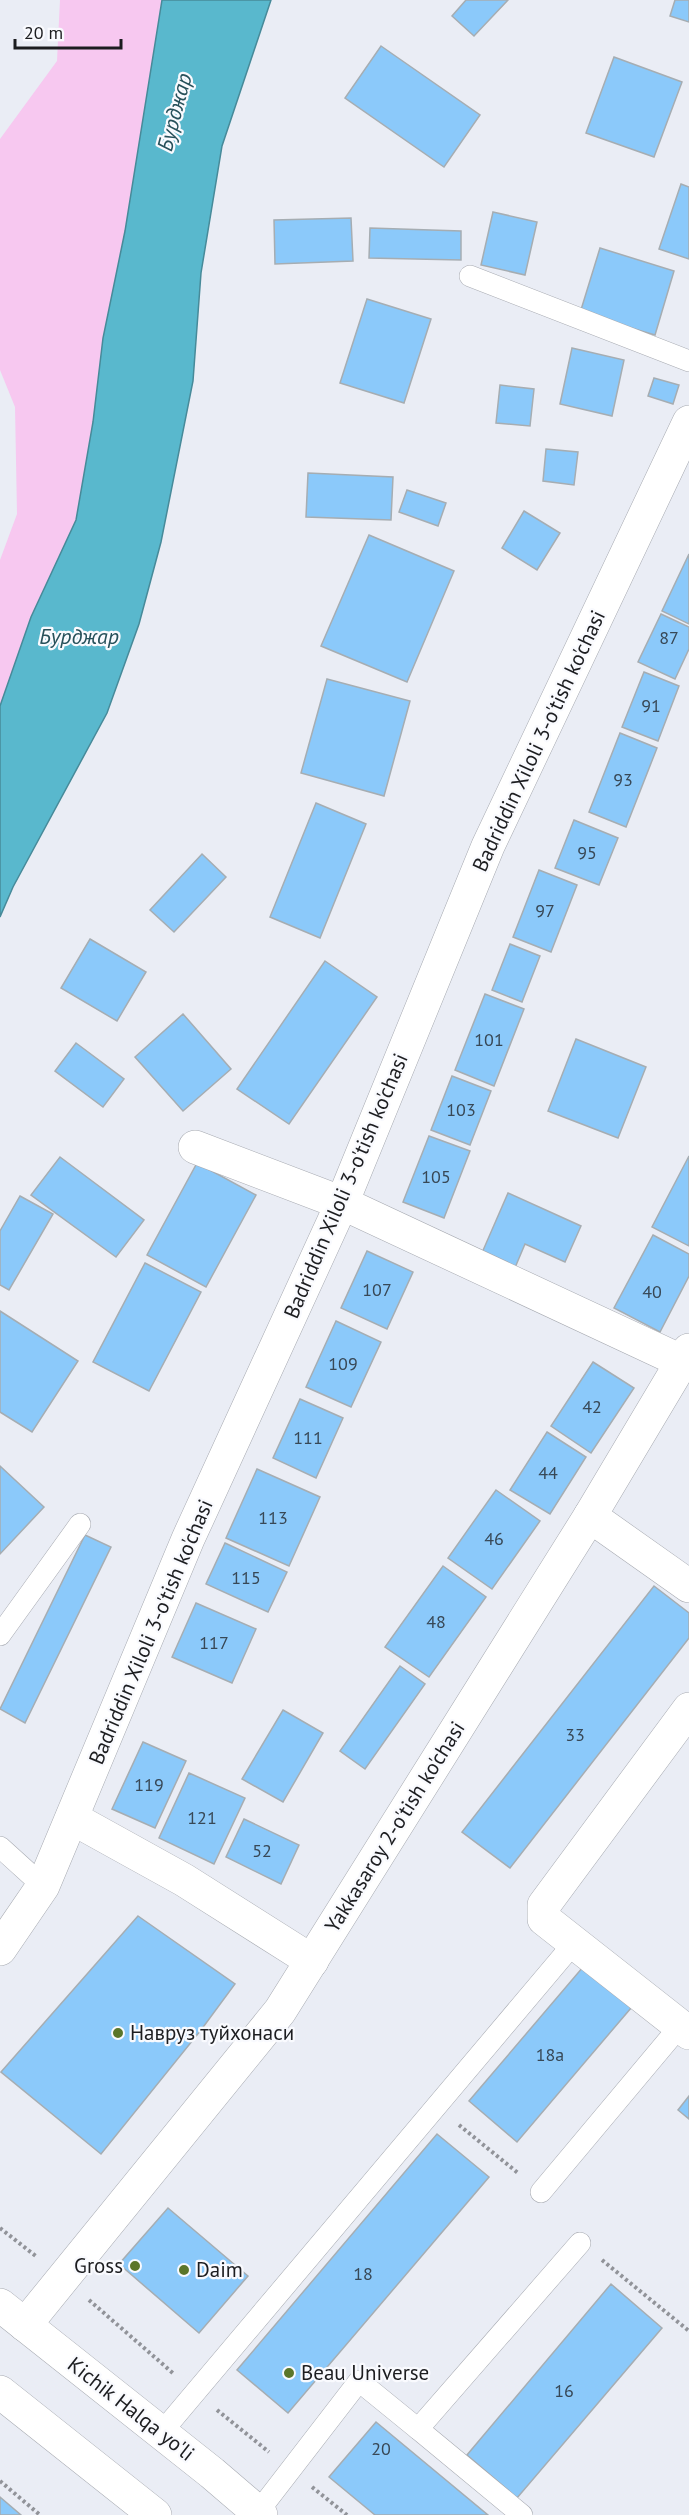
<svg xmlns="http://www.w3.org/2000/svg" width="689" height="2515" font-family="'PT Sans',sans-serif">
<style>
.green{fill:#f7c8f0}
.water{fill:#59b8cd;stroke:#478a99;stroke-width:1.5}
.building{fill:#8bc9fa;stroke:#a6adb2;stroke-width:1.5}
.lines{fill:none;stroke-linecap:round;stroke-linejoin:round}
.service-casing{stroke:#a7aab1;stroke-width:22}
.minor-casing{stroke:#a7aab1;stroke-width:34}
.trunk-casing{stroke:#a7aab1;stroke-width:34}
.path{stroke:#919399;stroke-width:4;stroke-dasharray:3 3;stroke-linecap:butt}
.service{stroke:#fff;stroke-width:21}
.minor{stroke:#fff;stroke-width:33}
.trunk{stroke:#fff;stroke-width:33}
.poi-dot{fill:#5b762a;stroke:#f9fafe;stroke-width:2}
.labels{text-anchor:middle;stroke-width:4.5;stroke-linejoin:round;paint-order:stroke}
.number-label{font-size:18px;fill:#384856}
.street-label{font-size:21px;fill:#1c1d20;stroke:#f9fafe}
.poi-label{font-size:21px;fill:#1c1d20;stroke:#f9fafe;text-anchor:start}
.water-label{font-size:22px;font-style:italic;fill:#27515b;stroke:#f9fafe}
</style>
<rect width="100%" height="100%" fill="#eaedf5"/>
<polygon class="green" points="60,0 162,0 125,231 103,338 93,422 76,520 31,617 0,706 0,560 17,514 15,407 0,370 0,139 57,61"/>
<polygon class="water" points="162,0 271,0 222,146 201,273 193,381 161,542 139,624 107,713 13,887 0,917 0,706 31,617 76,520 93,422 103,338 125,231"/>
<g class="building">
<polygon points="466,0 508,0 474,36 452,16"/>
<polygon points="675,0 689,0 689,22 670,16"/>
<polygon points="381,46 480,115 444,167 345,98"/>
<polygon points="614,57 682,82 654,157 586,133"/>
<polygon points="681,184 689,187 689,259 659,249"/>
<polygon points="493,212 537,222 525,275 481,265"/>
<polygon points="351,218 353,261 275,264 274,220"/>
<polygon points="370,228 461,231 461,260 369,258"/>
<polygon points="600,248 674,271 655,335 580,313"/>
<polygon points="367,299 431,319 404,403 340,383"/>
<polygon points="572,348 624,360 612,416 560,404"/>
<polygon points="654,378 679,385 673,404 648,396"/>
<polygon points="500,385 534,389 530,426 496,423"/>
<polygon points="546,449 578,452 574,485 543,481"/>
<polygon points="308,473 393,477 391,520 306,517"/>
<polygon points="407,490 446,503 438,526 399,512"/>
<polygon points="524,511 560,533 537,570 502,548"/>
<polygon points="369,535 454,571 407,682 321,646"/>
<polygon points="689,554 689,624 662,611"/>
<polygon points="661,614 689,627 689,649 675,679 638,662"/>
<polygon points="644,672 679,686 658,741 622,727"/>
<polygon points="327,679 410,701 384,796 301,773"/>
<polygon points="620,733 657,748 626,827 589,812"/>
<polygon points="316,803 366,824 320,938 270,917"/>
<polygon points="574,820 618,838 599,885 555,868"/>
<polygon points="202,854 226,877 174,932 150,910"/>
<polygon points="539,870 577,885 551,952 513,937"/>
<polygon points="90,939 146,972 117,1021 61,988"/>
<polygon points="510,944 540,956 522,1002 492,990"/>
<polygon points="325,961 377,997 289,1124 237,1089"/>
<polygon points="485,994 524,1009 494,1086 455,1070"/>
<polygon points="183,1014 231,1069 183,1111 135,1057"/>
<polygon points="576,1039 646,1067 618,1138 548,1111"/>
<polygon points="76,1043 124,1079 103,1107 55,1071"/>
<polygon points="452,1076 491,1091 470,1145 431,1130"/>
<polygon points="429,1136 470,1151 444,1218 403,1202"/>
<polygon points="689,1156 689,1246 652,1227"/>
<polygon points="60,1157 144,1220 116,1257 31,1195"/>
<polygon points="197,1163 256,1195 206,1287 147,1255"/>
<polygon points="508,1193 581,1226 565,1262 525,1244 514,1270 481,1255"/>
<polygon points="20,1196 53,1214 9,1290 0,1285 0,1231"/>
<polygon points="653,1235 689,1254 689,1276 660,1332 614,1308"/>
<polygon points="367,1251 413,1272 387,1329 341,1308"/>
<polygon points="145,1263 201,1292 149,1391 93,1362"/>
<polygon points="0,1311 78,1361 32,1432 0,1412"/>
<polygon points="336,1321 381,1342 351,1407 306,1387"/>
<polygon points="593,1362 634,1388 591,1453 551,1426"/>
<polygon points="300,1399 343,1418 316,1478 273,1458"/>
<polygon points="547,1432 586,1457 550,1514 510,1490"/>
<polygon points="0,1466 44,1507 0,1554"/>
<polygon points="257,1469 320,1497 289,1566 226,1538"/>
<polygon points="496,1490 540,1521 492,1589 448,1558"/>
<polygon points="85,1535 111,1547 25,1723 0,1709"/>
<polygon points="225,1543 287,1572 268,1612 206,1584"/>
<polygon points="443,1566 486,1597 429,1677 385,1647"/>
<polygon points="654,1586 689,1613 689,1638 510,1868 462,1832"/>
<polygon points="196,1603 256,1629 232,1683 172,1657"/>
<polygon points="400,1666 425,1684 365,1769 340,1751"/>
<polygon points="283,1710 323,1733 283,1802 242,1779"/>
<polygon points="143,1742 186,1761 155,1828 112,1809"/>
<polygon points="189,1773 245,1798 214,1864 159,1838"/>
<polygon points="244,1819 299,1845 281,1884 226,1857"/>
<polygon points="138,1916 235,1984 201,2030 101,2154 1,2072"/>
<polygon points="583,1967 631,2008 517,2142 469,2101"/>
<polygon points="689,2096 689,2119 678,2110"/>
<polygon points="437,2134 489,2177 288,2413 237,2370"/>
<polygon points="168,2208 248,2276 199,2333 119,2264"/>
<polygon points="611,2284 662,2328 517,2498 467,2455"/>
<polygon points="376,2422 488,2515 375,2515 329,2477"/>
<polygon points="0,2497 21,2515 0,2515"/>
</g>
<g class="lines">
<defs>
<g id="service">
<polyline points="470,276 689,361"/>
<polyline points="0,1635 80,1524"/>
<polyline points="0,1847 43,1886"/>
<polyline points="541,2192 680,2026"/>
<polyline points="161,2433 574,1943"/>
<polyline points="258,2512 359,2381 418,2429"/>
<polyline points="522,2515 418,2429 580,2243"/>
</g>
<g id="minor">
<polyline points="195,1147 342,1203 683,1362"/>
<polyline points="590,1516 689,1586"/>
<polyline points="689,1709 544,1905 544,1919 689,2033"/>
<polyline points="72,1818 184,1880 312,1961"/>
<polyline points="0,1949 43,1886 188,1539 342,1203 488,846 689,422"/>
<polyline points="25,2325 280,2011 590,1516 689,1350"/>
</g>
<g id="trunk">
<polyline points="0,2305 212,2473 261,2515"/>
<polyline points="0,2392 155,2515"/>
</g>
</defs>
<use href="#service" class="service-casing"/>
<use href="#minor" class="minor-casing"/>
<use href="#trunk" class="trunk-casing"/>
<g class="path">
<polyline points="459,2125 518,2173"/>
<polyline points="0,2228 37,2257"/>
<polyline points="602,2260 689,2331"/>
<polyline points="89,2300 174,2374"/>
<polyline points="217,2410 269,2452"/>
<polyline points="0,2481 40,2515"/>
<polyline points="312,2487 347,2515"/>
</g>
<use href="#service" class="service"/>
<use href="#minor" class="minor"/>
<use href="#trunk" class="trunk"/>
</g>
<g class="poi-dot">
<circle cx="118" cy="2033" r="6"/>
<circle cx="135" cy="2266" r="6"/>
<circle cx="184" cy="2270" r="6"/>
<circle cx="289" cy="2373" r="6"/>
</g>
<g class="labels">
<g class="number-label">
<text x="669" y="644">87</text>
<text x="651" y="712">91</text>
<text x="623" y="786">93</text>
<text x="587" y="859">95</text>
<text x="545" y="917">97</text>
<text x="489" y="1046">101</text>
<text x="461" y="1116">103</text>
<text x="436" y="1183">105</text>
<text x="377" y="1296">107</text>
<text x="652" y="1298">40</text>
<text x="343" y="1370">109</text>
<text x="592" y="1413">42</text>
<text x="308" y="1444">111</text>
<text x="548" y="1479">44</text>
<text x="273" y="1524">113</text>
<text x="494" y="1545">46</text>
<text x="246" y="1584">115</text>
<text x="436" y="1628">48</text>
<text x="214" y="1649">117</text>
<text x="575" y="1741">33</text>
<text x="149" y="1791">119</text>
<text x="202" y="1824">121</text>
<text x="262" y="1857">52</text>
<text x="550" y="2061">18a</text>
<text x="363" y="2280">18</text>
<text x="564" y="2397">16</text>
<text x="381" y="2455">20</text>
</g>
<g class="street-label">
<text transform="translate(539 741) rotate(-65)" y="7">Badriddin Xiloli 3-o'tish ko'chasi</text>
<text transform="translate(346 1186) rotate(-67)" y="7">Badriddin Xiloli 3-o'tish ko'chasi</text>
<text transform="translate(151 1632) rotate(-67)" y="7">Badriddin Xiloli 3-o'tish ko'chasi</text>
<text transform="translate(395 1827) rotate(-58)" y="7">Yakkasaroy 2-o'tish ko'chasi</text>
<text transform="translate(131 2409) rotate(38)" y="7">Kichik Halqa yo'li</text>
</g>
<g class="poi-label">
<text x="130" y="2040">Навруз туйхонаси</text>
<text x="123" y="2273" text-anchor="end">Gross</text>
<text x="196" y="2277">Daim</text>
<text x="301" y="2380">Beau Universe</text>
</g>
<g class="water-label">
<text transform="translate(174 112) rotate(-75)" y="8">Бурджар</text>
<text x="79" y="644">Бурджар</text>
</g>
</g>
<path d="M15 39v9h106v-9" fill="none" stroke="#1c1d20" stroke-width="3"/>
<text x="24" y="39" font-size="18" fill="#1c1d20" stroke="#f9fafe" stroke-width="4.5" paint-order="stroke">20 m</text>
</svg>
